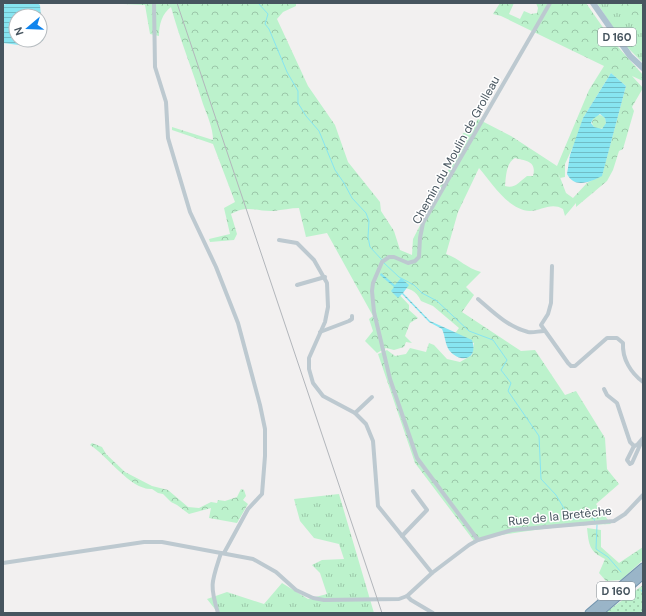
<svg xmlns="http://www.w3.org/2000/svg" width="646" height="616" font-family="'DM Sans',sans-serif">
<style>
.grass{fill:url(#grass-tufts)}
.forest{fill:url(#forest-crowns);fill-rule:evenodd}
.park{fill:url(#park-dots)}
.water{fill:url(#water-rules);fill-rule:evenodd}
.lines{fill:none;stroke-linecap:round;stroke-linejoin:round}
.stream{stroke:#87e5f1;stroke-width:1}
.trunk-casing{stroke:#7093ad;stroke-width:9}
.minor{stroke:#bdc9d0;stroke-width:4}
.primary{stroke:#aec2d0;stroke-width:6}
.trunk{stroke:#9ab5c8;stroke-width:7}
.rail{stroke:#b2b6bb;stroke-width:1}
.labels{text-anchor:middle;stroke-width:3;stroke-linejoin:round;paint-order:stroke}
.shield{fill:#fff;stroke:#7e888f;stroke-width:1}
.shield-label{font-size:11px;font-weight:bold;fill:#47555f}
.street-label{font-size:12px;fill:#47555f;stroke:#fff}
</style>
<defs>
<pattern id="grass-tufts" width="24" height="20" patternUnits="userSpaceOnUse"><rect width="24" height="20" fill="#bcf2cc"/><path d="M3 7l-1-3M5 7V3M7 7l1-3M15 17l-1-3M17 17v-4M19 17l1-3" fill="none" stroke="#9bc7a9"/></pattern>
<pattern id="forest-crowns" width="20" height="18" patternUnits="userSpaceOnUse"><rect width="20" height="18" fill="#bcf2cc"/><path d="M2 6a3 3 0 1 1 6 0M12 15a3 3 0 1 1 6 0" fill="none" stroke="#9bc7a9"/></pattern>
<pattern id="park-dots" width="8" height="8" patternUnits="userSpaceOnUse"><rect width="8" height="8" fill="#bcf2cc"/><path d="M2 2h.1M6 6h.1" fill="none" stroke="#9bc7a9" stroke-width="1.8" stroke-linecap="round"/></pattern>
<pattern id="water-rules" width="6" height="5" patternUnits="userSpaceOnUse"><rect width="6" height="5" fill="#87e5f1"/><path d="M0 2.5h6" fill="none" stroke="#70bcc6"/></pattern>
</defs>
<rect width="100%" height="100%" fill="#f2f0f0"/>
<g class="grass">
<polygon points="597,3 643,3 643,63 623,43"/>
<polygon points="339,494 374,613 218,613 207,599 227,592 264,604 282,583 308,599 327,594 320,573 312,565 322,560 344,559 339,544 314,538 300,521 294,499"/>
</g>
<g class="forest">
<path d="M101 3H296V6L283 12 277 19 308 86 335 125 348 162 380 202 381 211 394 231 400 250 412 255 413 239 453 161 463 133 470 132 478 119 511 136 557 166 589 90 604 66 501 16 493 14 500 3H514L509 14 520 19 524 11 531 14 537 13 538 8 536 3H586L611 39 643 75V81L632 76 643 88 632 107 634 111 623 149 619 151 613 170 607 181 576 207V203L565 216 563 209C551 202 541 211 530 211 508 210 491 182 479 168L458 212 446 254C460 259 466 268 481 272L466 287 474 295 462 312 521 351 535 350 565 395 576 391 605 438 607 469 619 484 596 504 611 524C564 526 519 530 474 541L415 463 378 354 387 350 395 356 406 354 410 348 426 352 429 343 434 345 447 359 460 362 472 355 474 343 453 336 459 328 433 306 421 301C416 290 409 288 398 287L395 290 409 305V310L418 318 410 323 405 336 412 343 406 342 404 347 394 350 386 348 377 353 365 341 373 331 369 319 373 316 327 233 306 237 299 208C291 208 282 210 274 211 257 212 248 204 231 214L237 234 234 240 210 242 209 239 230 234 224 208 235 202 213 144 172 130V127L213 140C213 128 207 115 203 104 193 71 180 40 171 7 162 14 159 24 159 36L150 34 145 5ZM611 73 626 86 602 175 587 183 573 198 566 193 558 172 560 178 565 177V164L577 138 583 118ZM515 158C526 161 537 161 533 176H527C519 182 515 189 505 186 506 177 506 163 515 158Z"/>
<polygon points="613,3 642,3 643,22"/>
<circle cx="599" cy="122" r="7"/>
<path d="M92 443 102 447 106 454 125 472 152 486 168 490 188 507 199 508 211 502 217 503 218 500 225 501 237 497 241 489 244 490 246 496 243 500 248 504 237 523 209 518 211 508 189 514 177 505 171 502 163 494 158 493 152 489C130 490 108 456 90 445Z"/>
<path d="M587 528 601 530V547L619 563 643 547V560L621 580 606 581 599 573 605 559C589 551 589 545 587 528Z"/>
</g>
<polygon class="park" points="643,585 643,613 605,613"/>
<g class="water">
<path d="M9 3H37L40 5 43 41 24 42 19 45 3 43V5ZM16 16H40V40H16Z"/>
<path d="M611 73 626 86 602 176C590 182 575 189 567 174L570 155 583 118ZM600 114 605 118 606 123 602 129 594 127 591 123 593 119Z"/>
<path d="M381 273 395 285 401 278 409 285 403 293 430 321 472 340C479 360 460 364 449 350 445 344 445 335 442 329L429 322 402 294 398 298 391 291 394 287 380 275Z"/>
</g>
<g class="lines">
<g class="stream">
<polyline points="258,3 268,14 265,24 269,29 287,72 298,91 298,103 306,116 319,131 335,170 344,183 352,198 366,213 369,221 368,237 370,247 382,260"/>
<polyline points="384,263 399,277 414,285 422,293 437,301 469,331 493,340 507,360 501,370 511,383 508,391 539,436 541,479 556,495 568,515 574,519 593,516 595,522"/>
<polyline points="597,525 596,549 608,557 621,572"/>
<polyline points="641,590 643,593"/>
</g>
<defs>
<g id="trunk">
<polyline points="589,613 643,567"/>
<polyline points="599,613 643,575"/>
</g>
</defs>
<use href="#trunk" class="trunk-casing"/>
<g class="minor">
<polyline points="154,3 155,67 166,102 168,138 190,212 216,267 238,323 260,405 265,429 265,456 262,494 248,509 224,553"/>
<polyline points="279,240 297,243 314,260 327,283 328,307 325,322 309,358 309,369 313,383 323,396 355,413 366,424 373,441 378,506 432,573"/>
<path d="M552 266 551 303 548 314 541 325 568 363 571 366H575L607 338H617L623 343C622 359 631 373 643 382"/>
<polyline points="297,285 325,277"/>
<path d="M478 299C493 312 508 327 528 332 533 333 539 331 544 331"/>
<polyline points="320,332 349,321 352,319 352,316"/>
<polyline points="604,389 607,395 617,403 630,442 634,446 637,445 643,438"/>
<polyline points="355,413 372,397"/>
<polyline points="634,446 627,460 630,464 632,463 641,443"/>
<polyline points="402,536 427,510 413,491"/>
<polyline points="478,540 417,458 390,379 374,312 372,291 373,283 382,262 389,257 394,257 408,263 415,261 419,257 420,238 423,223 550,3"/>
<polyline points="3,563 144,542 162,542 253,559 276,572 296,590 313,598 324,600 399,599 407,596 432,573 469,545 478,540 512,530 614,521 625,514 643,495"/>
<polyline points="407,596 411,600 433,613"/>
<path d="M218 613C209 584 212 581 221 553"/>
</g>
<polyline class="primary" points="593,3 630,56 643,68"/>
<use href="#trunk" class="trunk"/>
<polyline class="rail" points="177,3 382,613"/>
</g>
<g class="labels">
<g class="shield">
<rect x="598" y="28" width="38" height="18" rx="3"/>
<rect x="597" y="582" width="38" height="18" rx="3"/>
</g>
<g class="shield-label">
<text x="617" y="41">D 160</text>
<text x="616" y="595">D 160</text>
</g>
<g class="street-label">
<text transform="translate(456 150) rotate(-61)" y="4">Chemin du Moulin de Grolleau</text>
<text transform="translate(560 516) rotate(-6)" y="4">Rue de la Bretèche</text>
</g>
</g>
<rect width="646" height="616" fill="none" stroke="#47555f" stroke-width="8"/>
<g transform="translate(28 28) rotate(251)"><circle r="19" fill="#ffffff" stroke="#b5bbbf"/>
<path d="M0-3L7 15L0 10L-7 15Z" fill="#0f84ed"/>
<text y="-6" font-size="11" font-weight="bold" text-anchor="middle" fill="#47555f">N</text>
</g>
</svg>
